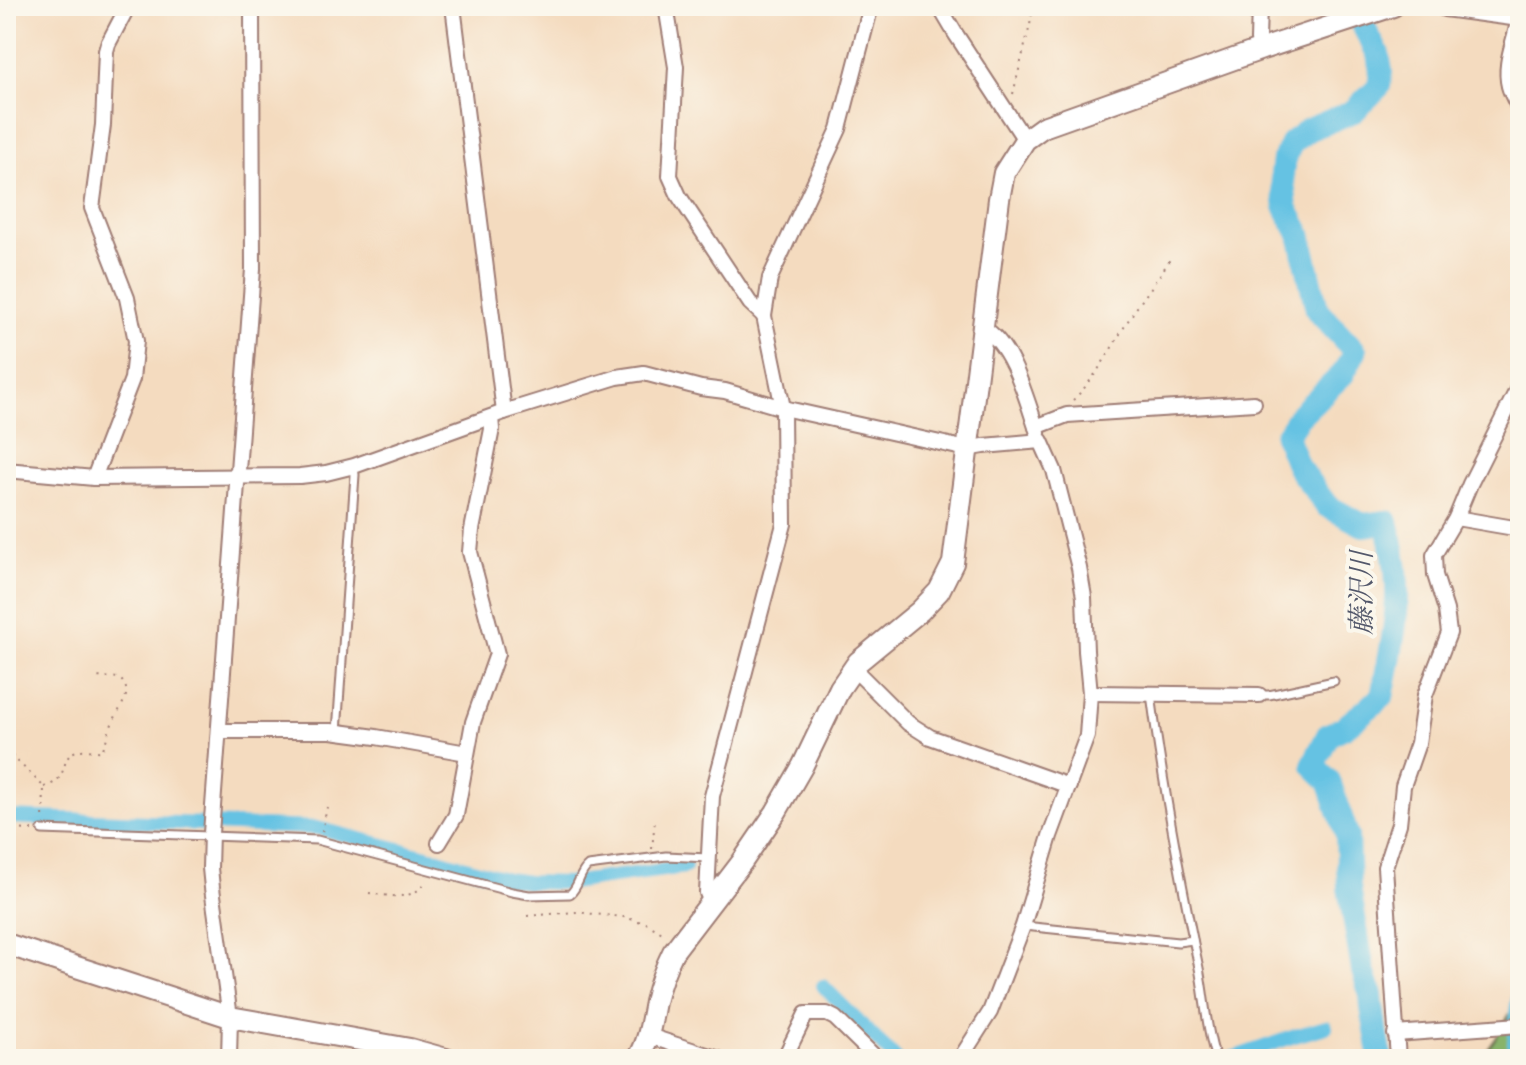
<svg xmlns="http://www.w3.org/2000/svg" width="1526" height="1065" font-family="'Libre Bodoni','Noto Serif JP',serif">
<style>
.forest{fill:#88b36b;stroke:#69694b;stroke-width:2}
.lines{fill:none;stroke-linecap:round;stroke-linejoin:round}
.stream{stroke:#65c2e3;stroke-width:4}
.canal{stroke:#65c2e3;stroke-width:14}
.river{stroke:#65c2e3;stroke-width:24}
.lane-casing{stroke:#9f7d75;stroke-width:11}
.street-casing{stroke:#9f7d75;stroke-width:18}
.secondary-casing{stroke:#9f7d75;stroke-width:24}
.path{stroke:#9f7d75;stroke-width:2;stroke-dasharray:2 6;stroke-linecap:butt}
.lane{stroke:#fff;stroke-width:7}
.street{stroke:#fff;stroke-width:14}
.secondary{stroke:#fff;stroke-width:20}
.labels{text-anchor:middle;stroke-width:8;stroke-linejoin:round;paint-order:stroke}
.water-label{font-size:28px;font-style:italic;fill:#53586b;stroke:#fbf7ec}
</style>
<rect width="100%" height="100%" fill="#fbf7ec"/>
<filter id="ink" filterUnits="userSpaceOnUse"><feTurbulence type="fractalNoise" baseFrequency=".0125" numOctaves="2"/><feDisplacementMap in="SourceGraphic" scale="16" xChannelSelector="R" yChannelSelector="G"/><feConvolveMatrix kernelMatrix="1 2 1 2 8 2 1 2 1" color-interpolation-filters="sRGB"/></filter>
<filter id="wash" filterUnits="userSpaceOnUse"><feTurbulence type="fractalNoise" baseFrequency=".006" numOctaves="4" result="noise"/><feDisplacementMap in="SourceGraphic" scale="32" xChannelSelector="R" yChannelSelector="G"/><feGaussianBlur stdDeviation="1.8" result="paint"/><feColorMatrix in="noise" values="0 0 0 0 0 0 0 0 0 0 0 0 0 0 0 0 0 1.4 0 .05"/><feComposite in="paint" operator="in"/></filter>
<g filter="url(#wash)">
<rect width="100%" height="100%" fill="#f4dbbf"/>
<polygon class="forest" points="1520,995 1520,1059 1481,1059 1496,1038"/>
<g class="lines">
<g class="stream">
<polyline points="1510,1021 1514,989 1520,982"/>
<polyline points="1508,1059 1510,1030"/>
</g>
<g class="canal">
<polyline points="6,817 317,828 431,857 507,879 528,882 570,883 685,867"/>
<polyline points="823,986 896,1059"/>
<polyline points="1229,1059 1295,1036 1326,1027"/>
</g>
<path class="river" d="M1353 6 1378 54 1381 71 1379 86 1354 111 1308 130 1292 142 1284 159 1282 174 1286 208 1300 234 1317 310 1355 351 1343 374 1299 416 1286 436 1298 467 1327 506 1363 525 1387 522C1393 546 1398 572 1397 597 1396 631 1388 664 1382 697L1345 727 1328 735 1313 765 1329 781 1347 835 1349 887 1363 971 1371 995 1372 1008 1381 1059"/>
</g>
</g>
<g filter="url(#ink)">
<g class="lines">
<defs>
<g id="lane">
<path d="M1151 694C1163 786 1180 877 1199 968 1205 998 1206 1029 1216 1059"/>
<polyline points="1259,695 1269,695 1334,681"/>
<polyline points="337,732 355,475 354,467"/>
<path d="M42 830 317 840 512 892 529 895 570 894C579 887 579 873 588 866L666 856 708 858"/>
<polyline points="1024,926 1178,942 1193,940"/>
</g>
<g id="street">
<polyline points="453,6 504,412"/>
<polyline points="666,6 676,67 670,176 679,196 750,303 764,316"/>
<polyline points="939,6 955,33 1025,140"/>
<polyline points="1259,6 1258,40 1262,49"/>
<path d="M1519 16C1516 40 1503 62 1509 86 1511 94 1516 102 1520 110"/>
<path d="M983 328C1013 344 1027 402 1038 433"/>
<polyline points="1036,427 1067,415 1254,403"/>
<polyline points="6,470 94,478 300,476 326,473 354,466 504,412 617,377 644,373 701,388 725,391 783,408 967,449 984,446 1041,441 1054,470 1079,568 1084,597 1086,651 1090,693 1087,736 1050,836 1023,926 990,1012 960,1059"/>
<polyline points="94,478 132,379 136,341 127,298 92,208 103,125 106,51 108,44 128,6"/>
<polyline points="1456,518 1520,529"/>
<polyline points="854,669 908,723 930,737 1069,786"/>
<polyline points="1090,693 1259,695"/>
<polyline points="220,731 331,731 376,737 467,753"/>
<polyline points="439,843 456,815 473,722 497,654 470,552 472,530 492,429 491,418"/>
<polyline points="711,902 707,893 712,796 784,524 783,408 764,316 770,278 839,129 871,6"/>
<polyline points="1395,1034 1520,1025"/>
<polyline points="649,1036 719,1059"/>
<polyline points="229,1059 230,1017 212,888 210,868 211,833 253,269 252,6"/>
<polyline points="784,1059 806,1014 827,1014 835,1018 877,1059"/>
<polyline points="1398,1059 1385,867 1399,824 1403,786 1418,743 1425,695 1449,633 1446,610 1435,575 1434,555 1456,518 1470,484 1520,384"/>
</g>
<g id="secondary">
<polyline points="1445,6 1520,16"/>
<polyline points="6,944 230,1017 410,1049 446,1059"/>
<path d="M638 1059C649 1041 651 1022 655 1002 659 985 665 968 673 952L742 862 776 812 802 767 840 688 858 662 920 611 939 591 953 563 999 199 1004 173 1025 140 1043 127 1262 49 1393 6"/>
</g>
</defs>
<use href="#lane" class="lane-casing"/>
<use href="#street" class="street-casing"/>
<use href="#secondary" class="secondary-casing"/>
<g class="path">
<polyline points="1013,94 1030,25 1033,6"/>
<path d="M1073 400C1099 375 1114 342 1133 313 1146 294 1160 276 1172 256"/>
<polyline points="6,750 44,787 43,821"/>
<path d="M44 787C71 780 58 758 76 751 84 748 94 752 102 751 106 742 108 733 112 724 117 713 124 704 127 692 122 672 113 679 96 677"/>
<polyline points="6,829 34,830"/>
<polyline points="322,832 327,807"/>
<polyline points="652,849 655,820"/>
<path d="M369 893C389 896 414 902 426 881"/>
<polyline points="527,916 575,912 623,917 646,923 664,934"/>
</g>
<use href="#lane" class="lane"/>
<use href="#street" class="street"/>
<use href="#secondary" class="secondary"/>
</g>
</g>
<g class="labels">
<g class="water-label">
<text transform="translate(1361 593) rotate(-90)" y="10">藤沢川</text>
</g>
</g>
<rect width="1526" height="1065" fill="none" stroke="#fbf7ec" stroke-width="32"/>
</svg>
